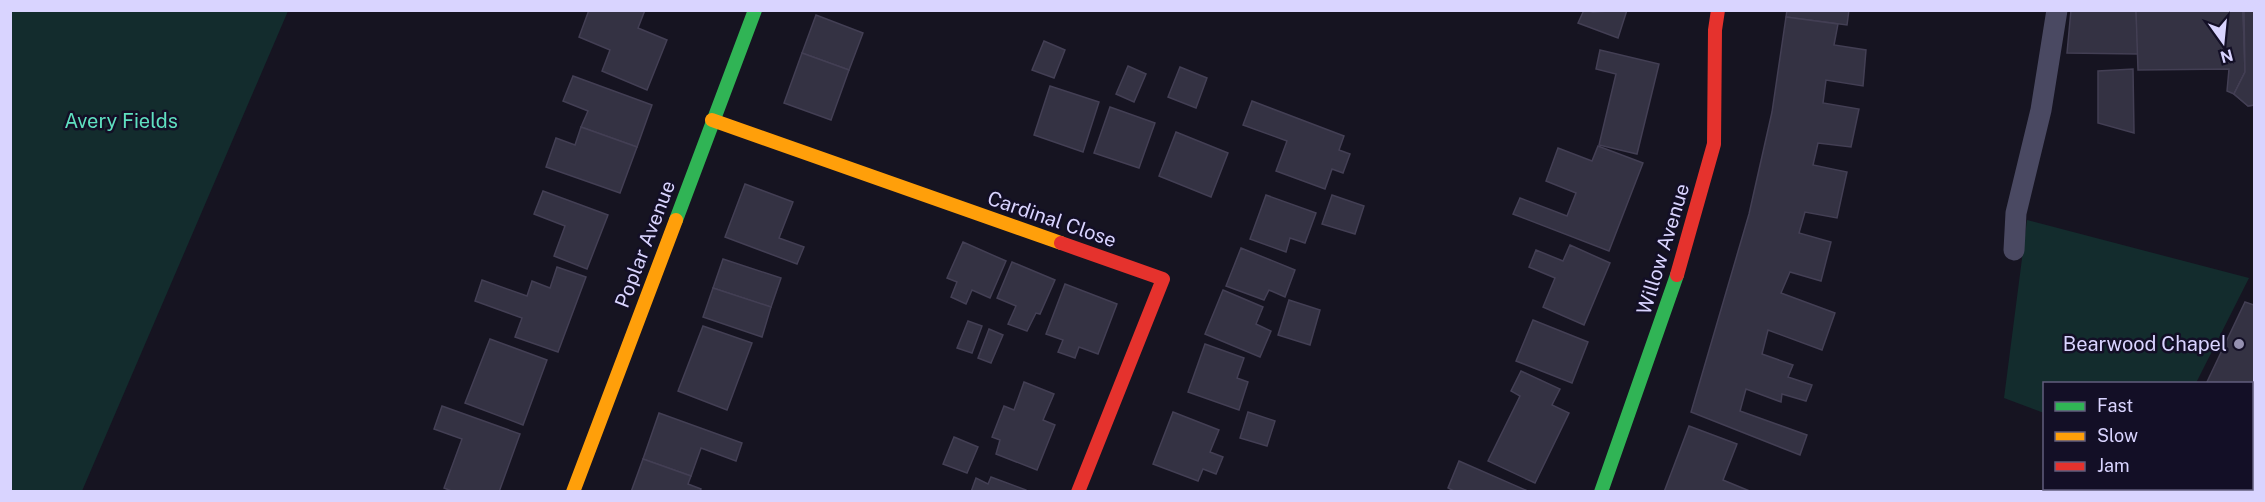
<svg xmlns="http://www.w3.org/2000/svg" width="2265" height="502" font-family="'Public Sans',sans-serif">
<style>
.green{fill:#132c2d}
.building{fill:#343243;stroke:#433f54;stroke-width:1.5}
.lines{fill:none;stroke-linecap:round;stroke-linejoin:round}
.lane{stroke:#4a4962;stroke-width:21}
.fast{stroke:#30b455;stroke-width:14}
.slow{stroke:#ff9f0a;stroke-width:14}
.jam{stroke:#e5322d;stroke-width:14}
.poi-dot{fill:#9591b1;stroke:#130f26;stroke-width:2}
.labels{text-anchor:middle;stroke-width:5;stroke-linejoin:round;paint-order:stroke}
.park-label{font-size:20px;fill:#5fe0c0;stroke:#130f26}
.street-label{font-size:20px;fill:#d9d4ff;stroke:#130f26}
.poi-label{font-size:20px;fill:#d9d4ff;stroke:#130f26;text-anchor:end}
</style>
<rect width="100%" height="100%" fill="#161421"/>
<g class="green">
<polygon points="10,11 288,11 82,491 11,491"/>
<polygon points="2027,220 2249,278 2196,383 2044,384 2044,413 2004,398"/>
</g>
<g class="building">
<polygon points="589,10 645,10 638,28 667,40 647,90 602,71 610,50 579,37"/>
<polygon points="1584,10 1593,12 1627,10 1618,38 1578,23"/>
<polygon points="1787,10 1849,10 1847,25 1786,17"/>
<polygon points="2071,10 2136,10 2138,54 2067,53"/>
<polygon points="2136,10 2243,10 2245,72 2234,94 2227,91 2229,69 2138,70"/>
<polygon points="2243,10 2254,10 2254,105 2248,106 2234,94 2245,72"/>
<polygon points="2244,10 2254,10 2254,105 2248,106 2234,94 2245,72"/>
<polygon points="816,15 863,33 849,70 802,53"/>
<polygon points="1786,17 1838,24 1834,45 1866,50 1863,86 1826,80 1823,103 1859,109 1851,147 1818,143 1813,165 1847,172 1837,218 1805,212 1799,233 1831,242 1821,281 1790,272 1781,293 1835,313 1822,350 1768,330 1762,354 1793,365 1788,377 1812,385 1806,401 1782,394 1781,402 1746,389 1740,411 1807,435 1800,455 1691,412 1749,214 1772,112"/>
<polygon points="1044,41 1065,50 1054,78 1032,70"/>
<polygon points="1600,50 1659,64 1637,154 1599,145 1616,74 1596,69"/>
<polygon points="802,53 849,70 831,120 784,103"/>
<polygon points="1128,66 1146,74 1134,102 1116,94"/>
<polygon points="1180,67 1207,78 1196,108 1168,97"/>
<polygon points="2133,69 2134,133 2098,123 2098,71"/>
<polygon points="573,76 652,105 637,147 581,127 588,111 563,101"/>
<polygon points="1050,86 1099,102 1083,152 1034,135"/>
<polygon points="1252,101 1344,136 1339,150 1350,154 1343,173 1332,169 1325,189 1276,171 1287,141 1243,125"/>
<polygon points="1110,107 1155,123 1139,168 1094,153"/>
<polygon points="581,127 637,147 620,193 546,167 556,138 575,145"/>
<polygon points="1176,132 1228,153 1211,197 1159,176"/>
<polygon points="1598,146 1643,163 1609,251 1513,214 1520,198 1567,216 1576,193 1546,181 1558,148 1592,161"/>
<polygon points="745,184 793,202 779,238 804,247 797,264 725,237"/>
<polygon points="543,191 608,215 587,269 554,256 565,226 534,214"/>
<polygon points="1266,195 1316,213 1305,243 1290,238 1286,252 1250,239"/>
<polygon points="1332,195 1364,206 1355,234 1322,224"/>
<polygon points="963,242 1006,261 990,298 972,290 966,304 951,297 957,282 947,278"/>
<polygon points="1570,245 1610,263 1584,325 1543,307 1555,278 1529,267 1536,250 1563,261"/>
<polygon points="1241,248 1295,270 1285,297 1269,290 1264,300 1226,286"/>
<polygon points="723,259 781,278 771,307 713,288"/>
<polygon points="1012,262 1055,280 1040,314 1036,313 1027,331 1008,324 1016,306 997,298"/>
<polygon points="557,267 586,277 558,352 515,337 522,318 475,301 482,280 527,296 532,281 550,288"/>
<polygon points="1065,284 1117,304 1098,354 1079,347 1075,358 1058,352 1063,340 1046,334"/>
<polygon points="713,288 771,307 762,337 703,317"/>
<polygon points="1223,290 1263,307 1256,324 1271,331 1260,357 1205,334"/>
<polygon points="1289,300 1320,310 1310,345 1278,335"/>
<polygon points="2245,302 2254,305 2254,390 2252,390 2252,384 2206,384"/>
<polygon points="1533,320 1588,342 1572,383 1516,361"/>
<polygon points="968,321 982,326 972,353 957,348"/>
<polygon points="703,326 752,343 727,410 678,391"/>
<polygon points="989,329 1003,335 991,363 978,358"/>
<polygon points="490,339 547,360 523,425 465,403"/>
<polygon points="1205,344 1244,358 1237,378 1248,382 1239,410 1188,392"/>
<polygon points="1521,371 1560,389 1552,405 1569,413 1535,483 1488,461 1520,396 1511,391"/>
<polygon points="1024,382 1054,394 1043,420 1055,425 1037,470 996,454 1000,440 992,437 1004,406 1014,410"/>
<polygon points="442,406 520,434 499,492 454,492 444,488 462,439 434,429"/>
<polygon points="1173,412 1219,430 1210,452 1223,457 1216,474 1203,469 1198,481 1153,464"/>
<polygon points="1248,412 1275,421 1267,446 1240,438"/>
<polygon points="659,413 742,443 736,461 701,448 691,476 643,459"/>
<polygon points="1689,426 1737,444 1723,480 1752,492 1664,492"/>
<polygon points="954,437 978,447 967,473 943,464"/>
<polygon points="643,459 691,476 688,484 701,489 700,492 631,492"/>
<polygon points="1459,461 1530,492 1456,492 1448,488"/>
<polygon points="991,477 1026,490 1026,492 971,492 976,478 988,484"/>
<polygon points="2252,477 2254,477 2254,492 2154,492 2154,488 2252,488"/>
</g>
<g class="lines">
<polyline class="lane" points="2014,250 2016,213 2041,110 2057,10"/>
<g class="fast">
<polyline points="676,220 755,10"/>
<polyline points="1601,492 1677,275"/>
</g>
<g class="slow">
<polyline points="712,120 1061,243"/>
<polyline points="573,492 676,220"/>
</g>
<g class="jam">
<polyline points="1061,243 1163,279 1078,492"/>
<polyline points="1677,275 1714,144 1715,30 1718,10"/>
</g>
</g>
<circle class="poi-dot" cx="2239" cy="344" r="6"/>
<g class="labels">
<g class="park-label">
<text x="121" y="128">Avery Fields</text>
</g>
<g class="street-label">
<text transform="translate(1052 219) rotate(19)" y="7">Cardinal Close</text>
<text transform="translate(645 244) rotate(-69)" y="7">Poplar Avenue</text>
<text transform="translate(1663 249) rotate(-73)" y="7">Willow Avenue</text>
</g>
<g class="poi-label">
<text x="2227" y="351">Bearwood Chapel</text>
</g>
</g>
<rect width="2265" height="502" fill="none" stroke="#d9d4ff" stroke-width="24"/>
<rect x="2043" y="382" width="210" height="108" fill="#130f26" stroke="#625e7d" stroke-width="1.5"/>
<rect x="2055" y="402" width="30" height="9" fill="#30b455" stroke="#625e7d" stroke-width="1.5"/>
<text x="2097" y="412" font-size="18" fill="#d9d4ff">Fast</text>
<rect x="2055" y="432" width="30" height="9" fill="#ff9f0a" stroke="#625e7d" stroke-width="1.5"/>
<text x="2097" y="442" font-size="18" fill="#d9d4ff">Slow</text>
<rect x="2055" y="462" width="30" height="9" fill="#e5322d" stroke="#625e7d" stroke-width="1.5"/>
<text x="2097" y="472" font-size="18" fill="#d9d4ff">Jam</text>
<g transform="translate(2223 42) rotate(165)" stroke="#130f26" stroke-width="4.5" paint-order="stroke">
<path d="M0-4.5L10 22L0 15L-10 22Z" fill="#d9d4ff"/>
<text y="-9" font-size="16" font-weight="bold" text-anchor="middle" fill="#d9d4ff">N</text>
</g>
</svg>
